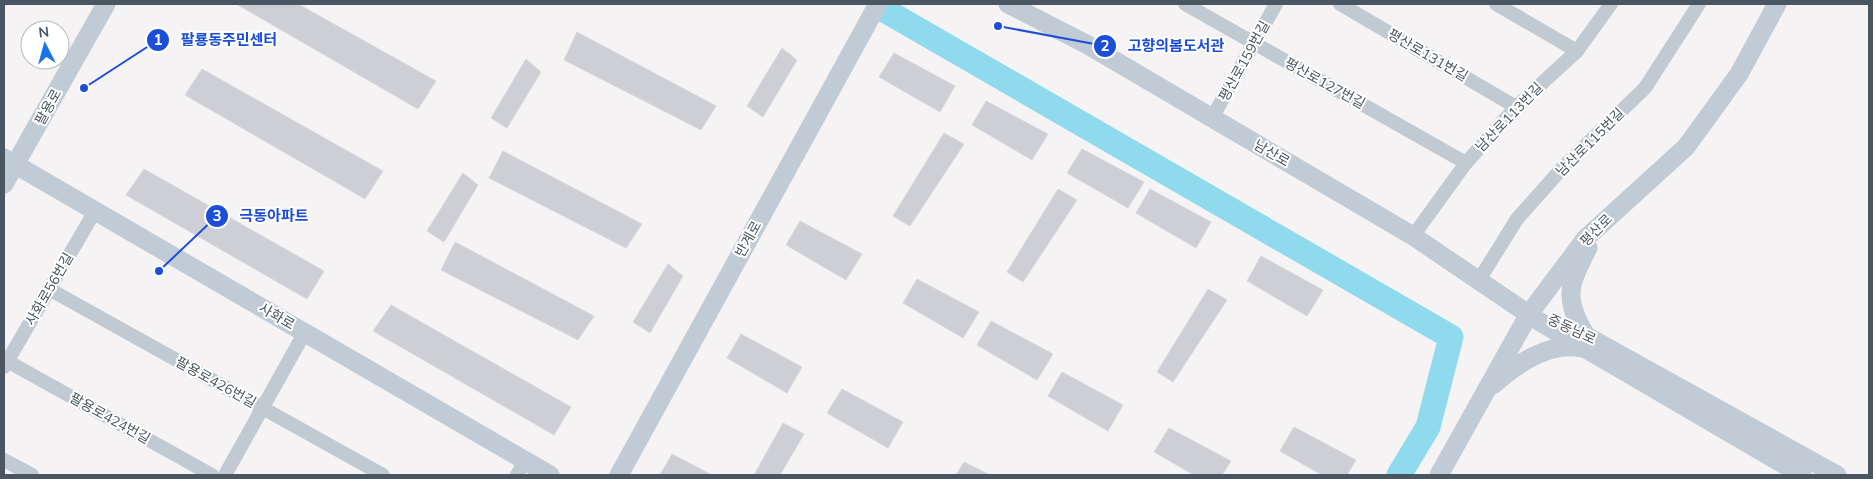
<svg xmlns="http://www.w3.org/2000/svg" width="1873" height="479" font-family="Mulish,'Noto Sans KR',sans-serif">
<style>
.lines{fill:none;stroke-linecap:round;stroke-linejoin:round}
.river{stroke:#90daee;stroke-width:25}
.building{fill:#cdcfd5;stroke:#d7d9de}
.street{stroke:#c1cad2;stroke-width:14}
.secondary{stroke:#c1cbd6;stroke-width:19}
.labels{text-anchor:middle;stroke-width:4;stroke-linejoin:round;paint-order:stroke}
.street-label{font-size:14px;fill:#4a5661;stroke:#fff}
.leader{fill:none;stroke:#1d4ed8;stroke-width:2}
.callout-dot{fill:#1d4ed8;stroke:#fff;stroke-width:2}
.mark-label{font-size:15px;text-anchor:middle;font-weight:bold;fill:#fff}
.callout-label{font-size:15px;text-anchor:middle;font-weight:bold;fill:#1d4ed8;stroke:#fff;stroke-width:4;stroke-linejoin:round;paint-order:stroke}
</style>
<rect width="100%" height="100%" fill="#f5f3f3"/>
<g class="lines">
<polyline class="river" points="886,11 1451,337 1428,427 1399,475"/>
</g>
<g class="building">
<polygon points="239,4 298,4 436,81 418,109 238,5"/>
<polygon points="577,32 716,106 701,130 564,60"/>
<polygon points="782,48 797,60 763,117 747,106"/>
<polygon points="894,53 955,86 940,112 879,77"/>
<polygon points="526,59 541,72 507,128 491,118"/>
<polygon points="202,69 383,171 365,199 185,95"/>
<polygon points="986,101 1048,134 1032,160 972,125"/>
<polygon points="944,133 964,144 910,226 893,216"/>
<polygon points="1082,149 1144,182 1128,208 1067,173"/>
<polygon points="503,151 642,224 626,248 489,178"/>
<polygon points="144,169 324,271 307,299 126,195"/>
<polygon points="463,173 478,185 444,242 427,231"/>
<polygon points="1058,189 1077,200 1023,282 1007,272"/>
<polygon points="1150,189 1211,222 1196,248 1136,213"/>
<polygon points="800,221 862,254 846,280 786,245"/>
<polygon points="455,242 594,316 578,340 441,270"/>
<polygon points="1261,256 1323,290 1307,316 1247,281"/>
<polygon points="668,264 683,276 650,333 633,322"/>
<polygon points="917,279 979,312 963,338 903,303"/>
<polygon points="1208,289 1227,300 1173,382 1157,372"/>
<polygon points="391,305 571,407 554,435 373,331"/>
<polygon points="991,321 1053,354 1037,380 977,345"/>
<polygon points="741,334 802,367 787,393 727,358"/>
<polygon points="1062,372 1123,405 1108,431 1048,396"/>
<polygon points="842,389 903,422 888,448 827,413"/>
<polygon points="783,423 804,434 780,475 754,475"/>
<polygon points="1294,427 1356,460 1347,475 1322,475 1280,451"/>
<polygon points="1169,428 1231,461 1222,475 1194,475 1154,452"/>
<polygon points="672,454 712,475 660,475"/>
<polygon points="964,462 990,475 956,475"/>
</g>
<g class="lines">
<g class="street">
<polyline points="1185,4 1466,163"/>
<polyline points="1340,4 1516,107"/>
<polyline points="1496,4 1577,51"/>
<polyline points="1212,118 1276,4"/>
<polyline points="1413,236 1466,163 1516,107 1577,51 1611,4"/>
<polyline points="1479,280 1517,219 1565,165 1645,88 1699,4"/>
<polyline points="49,289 383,475"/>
<polyline points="7,361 212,475"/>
<polyline points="4,367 95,211"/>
<polyline points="4,460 32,475"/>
<polyline points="225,475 305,332"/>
<polyline points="517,475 525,461"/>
</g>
<g class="secondary">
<polyline points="1008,4 1088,45 1413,236 1540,322 1802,475"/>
<polyline points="4,158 550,475"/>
<polyline points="4,184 106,4"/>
<polyline points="1572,328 1837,475"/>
<path d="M1585 334C1563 297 1569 285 1588 248"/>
<path d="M1493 385C1516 364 1550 341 1582 348"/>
<polyline points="619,475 878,4"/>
<polyline points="1439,475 1529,314 1586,238 1686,147 1739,74 1777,4"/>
</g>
</g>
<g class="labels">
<g class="street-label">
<text transform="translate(1428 55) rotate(30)" y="5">평산로131번길</text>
<text transform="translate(1244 61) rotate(-61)" y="5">평산로159번길</text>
<text transform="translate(1325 83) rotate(29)" y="5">평산로127번길</text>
<text transform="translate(48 107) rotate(-61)" y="5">팔용로</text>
<text transform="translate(1509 117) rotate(-46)" y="5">남산로113번길</text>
<text transform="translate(1590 142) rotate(-45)" y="5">남산로115번길</text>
<text transform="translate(1272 153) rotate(30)" y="5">남산로</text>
<text transform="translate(1596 230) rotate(-45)" y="5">평산로</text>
<text transform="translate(748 239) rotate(-61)" y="5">반계로</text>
<text transform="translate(49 289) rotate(-60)" y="5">사화로56번길</text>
<text transform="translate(277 316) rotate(30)" y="5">사화로</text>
<text transform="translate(1572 329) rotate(25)" y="5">중동남로</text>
<text transform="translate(216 382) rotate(29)" y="5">팔용로426번길</text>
<text transform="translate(110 418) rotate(29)" y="5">팔용로424번길</text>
</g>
</g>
<path class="leader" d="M84 88L158 40M998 26L1105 46M159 271L217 216"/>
<g class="callout-dot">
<circle cx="84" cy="88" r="5"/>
<circle cx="998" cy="26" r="5"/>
<circle cx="159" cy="271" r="5"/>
<circle cx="158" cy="40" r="12"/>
<circle cx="1105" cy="46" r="12"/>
<circle cx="217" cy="216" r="12"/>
</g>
<g class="mark-label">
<text x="158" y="45">1</text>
<text x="1105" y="51">2</text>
<text x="217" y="221">3</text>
</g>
<g class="callout-label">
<text x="229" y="45">팔룡동주민센터</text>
<text x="1176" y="51">고향의봄도서관</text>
<text x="274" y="221">극동아파트</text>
</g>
<rect width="1873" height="479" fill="none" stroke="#4a5661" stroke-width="10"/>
<g transform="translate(45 45) rotate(354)"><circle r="24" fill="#ffffff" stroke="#b7bbc0"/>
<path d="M0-4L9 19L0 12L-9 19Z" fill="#1a73e8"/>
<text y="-8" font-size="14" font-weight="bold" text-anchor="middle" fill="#4a5661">N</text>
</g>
</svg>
